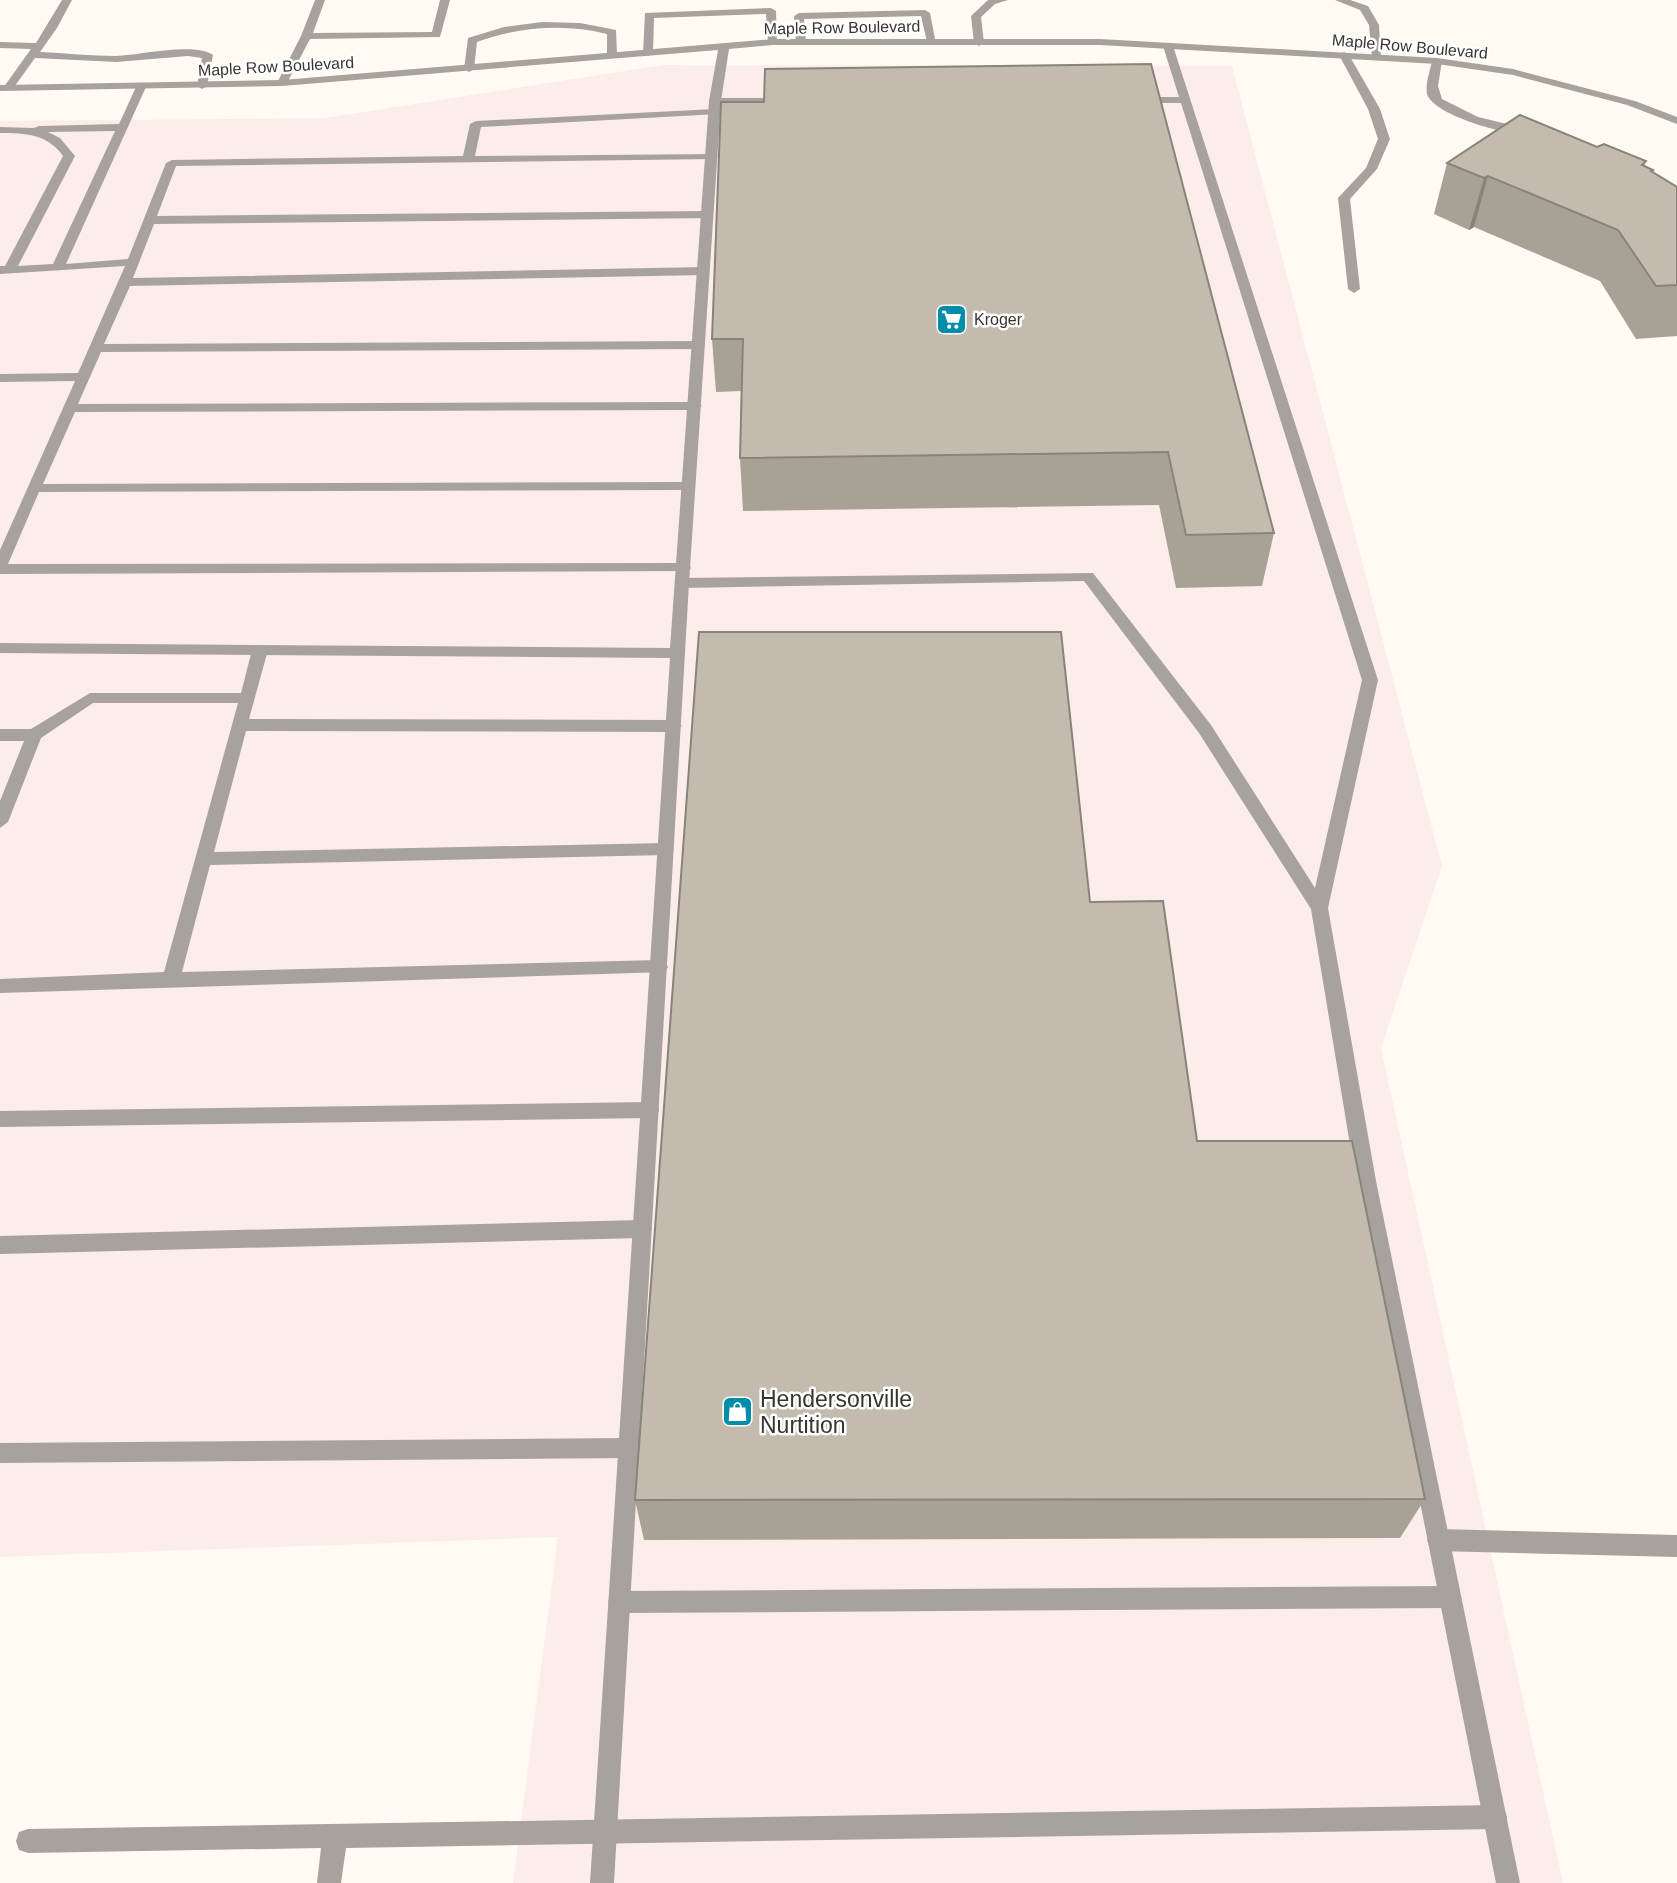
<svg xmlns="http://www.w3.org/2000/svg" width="1677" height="1883" font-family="Arial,sans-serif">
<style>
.commercial{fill:#fdedea}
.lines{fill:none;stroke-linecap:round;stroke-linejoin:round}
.service{fill:#a7a29d;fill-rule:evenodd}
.minor{fill:#a7a29d;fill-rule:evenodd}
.wall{fill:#a8a296}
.shaded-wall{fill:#88847a}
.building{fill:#c3bcae;stroke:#88847a;stroke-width:2}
.labels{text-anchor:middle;stroke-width:5;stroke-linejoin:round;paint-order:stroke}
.far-street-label{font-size:16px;fill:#383530;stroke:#fff}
.far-poi-label{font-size:16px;fill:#383530;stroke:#fff;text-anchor:start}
.near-poi-label{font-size:23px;fill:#383530;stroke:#fff;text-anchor:start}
</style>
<rect width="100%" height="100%" fill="#fffbf2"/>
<polygon class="commercial" points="663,65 1232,66 1442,866 1381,1048 1563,1883 513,1883 558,1537 0,1557 0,121 325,118"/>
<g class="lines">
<g class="service">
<path d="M62 0H72L57 28 40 52C65 53 91 56 116 56 140 55 195 42 213 55L207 86 202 89 197 86 202 58 188 56 116 62 35 58 12 90H4L3 88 31 49 0 48V42L36 43Z"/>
<polygon points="315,0 325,0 313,33 432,32 440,0 450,0 440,37 310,39 287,83 278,85 277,83 301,36"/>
<polygon points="988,0 1008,0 995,4 981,17 984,43 979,46 974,43 971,16"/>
<polygon points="1335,0 1350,0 1368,6 1379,25 1381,59 1372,57 1369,25 1360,10"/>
<polygon points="771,8 776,11 777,44 768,42 766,14 654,18 653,53 648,56 643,53 645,13"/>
<polygon points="925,10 930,13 936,44 927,42 921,16 804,19 806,42 801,45 796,42 794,16 799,13"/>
<path d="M542 22 580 23 616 30 617 55 612 58 607 55V34C565 23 517 27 477 42L474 69 469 72 464 69 468 38 504 27Z"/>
<polygon points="1168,43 1173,46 1378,680 1328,908 1376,1181 1373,1187 1366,1189 1359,1187 1356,1181 1311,909 1199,733 1084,581 682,588 675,583 682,578 1093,573 1211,725 1315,888 1362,680 1181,103 1139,103 1133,100 1139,97 1179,97 1163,46"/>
<polygon points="1344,52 1349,55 1380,109 1390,139 1377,169 1350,199 1360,289 1354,293 1348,289 1338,198 1366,168 1378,139 1368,109 1339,55"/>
<path d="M1437 58 1442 61 1438 86 1442 99 1478 117 1532 130V134C1511 137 1434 116 1427 94 1425 84 1430 71 1432 61Z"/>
<path d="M141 84 146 87 66 264 128 259 166 163 172 160 463 156 470 124 476 121 715 109 721 112 719 114 481 127 475 156 716 154 718 156 712 159 176 166 157 216 708 211 712 212V218L154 224 133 278 704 267 710 271 704 275 130 286 104 344 699 341 705 345 699 349 101 352 78 404 695 402 702 406 695 410 75 412 43 484 689 482 696 486 689 490 39 492 8 564 684 563 689 565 691 568 689 571 0 574V550L75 381 0 382V374L78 373 125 266 0 274V266H5L63 156C48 134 25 133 0 133V127L34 128 39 126 119 124 136 87ZM115 131 53 264 18 266 75 156 60 138 48 132Z"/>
<polygon points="715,98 786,98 792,101 786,104 711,103 709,101"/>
<polygon points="260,645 268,650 249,719 674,720 682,726 674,732 246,731 214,852 666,843 674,849 666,855 210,865 182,972 659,960 665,962 668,967 665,972 0,993 0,979 164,972 238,703 93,703 41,738 8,822 0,828 0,801 24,741 0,741 0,729 31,729 90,693 241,693 252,650"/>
<polygon points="650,1102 657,1104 659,1110 657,1116 650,1118 0,1127 0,1111"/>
<polygon points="642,1220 649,1223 652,1229 649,1235 642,1238 0,1254 0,1236"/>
<polygon points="629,1438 637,1441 640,1448 637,1455 629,1458 0,1463 0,1443"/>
<polygon points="1438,1529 1677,1535 1677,1557 1438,1551 1430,1548 1427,1540 1430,1532"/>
<polygon points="1450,1586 1458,1589 1461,1597 1458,1605 1450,1608 619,1613 611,1610 608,1602 611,1594 619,1591"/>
<polygon points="1495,1805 1504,1808 1507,1817 1504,1826 1495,1829 346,1848 341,1883 317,1883 321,1848 28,1853 19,1850 16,1841 19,1832 28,1829"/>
</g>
<g class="minor">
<polygon points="773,39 1100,39 1437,58 1513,69 1635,101 1677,117 1677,124 1627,105 1513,75 1437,64 1100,45 773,45 729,49 721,101 689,583 614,1883 590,1883 670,658 0,653 0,643 670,648 709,101 718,50 282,86 0,91 0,85 282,80"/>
<polygon points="1366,1173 1373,1175 1376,1181 1520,1883 1496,1883 1356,1181 1359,1175"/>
</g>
</g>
<g class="wall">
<polygon points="721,102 1274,533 1262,586 1176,588 1159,505 743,511 740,458 741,391 716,392 712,339"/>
<polygon points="1597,147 1646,161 1644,166 1653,170 1652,172 1677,187 1677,336 1636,339 1600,281 1474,227 1469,230 1434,214 1447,163"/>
<polygon points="1090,902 1197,1141 1425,1499 1400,1538 644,1540 635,1500"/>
</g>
<polygon class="shaded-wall" points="1488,176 1474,227 1469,230 1484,178"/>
<g class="building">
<polygon points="1151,64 1274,533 1186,535 1168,452 740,458 743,339 712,339 721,102 764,102 765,69"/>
<polygon points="1520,115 1597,147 1604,144 1646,161 1642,165 1653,170 1651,171 1677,187 1677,285 1656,286 1618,230 1488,176 1484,178 1447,163"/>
<polygon points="699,632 1061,632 1090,902 1163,901 1197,1141 1352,1141 1425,1499 635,1500"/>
</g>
<defs>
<symbol id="supermarket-square" viewBox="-11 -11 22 22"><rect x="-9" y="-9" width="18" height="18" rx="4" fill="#008daa" stroke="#fff"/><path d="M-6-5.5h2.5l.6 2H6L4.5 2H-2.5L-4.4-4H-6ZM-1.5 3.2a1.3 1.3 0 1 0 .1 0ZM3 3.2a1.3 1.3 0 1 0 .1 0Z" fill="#fff"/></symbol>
<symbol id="shop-square" viewBox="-11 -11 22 22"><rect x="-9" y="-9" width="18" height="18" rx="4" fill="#008daa" stroke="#fff"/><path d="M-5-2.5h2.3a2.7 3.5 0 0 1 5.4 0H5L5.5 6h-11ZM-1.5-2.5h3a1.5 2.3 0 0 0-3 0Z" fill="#fff"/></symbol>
</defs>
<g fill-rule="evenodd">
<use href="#supermarket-square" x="934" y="302" width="35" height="35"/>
<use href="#shop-square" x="720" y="1394" width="35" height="35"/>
</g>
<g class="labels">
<g class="far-street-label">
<text transform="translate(842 27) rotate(-1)" y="6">Maple Row Boulevard</text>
<text transform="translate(1410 46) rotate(5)" y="6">Maple Row Boulevard</text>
<text transform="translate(276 66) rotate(-3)" y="6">Maple Row Boulevard</text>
</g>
<g class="far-poi-label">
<text x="974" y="325">Kroger</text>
</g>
<g class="near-poi-label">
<text x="760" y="1407">Hendersonville<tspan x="760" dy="26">Nurtition</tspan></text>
</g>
</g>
</svg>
